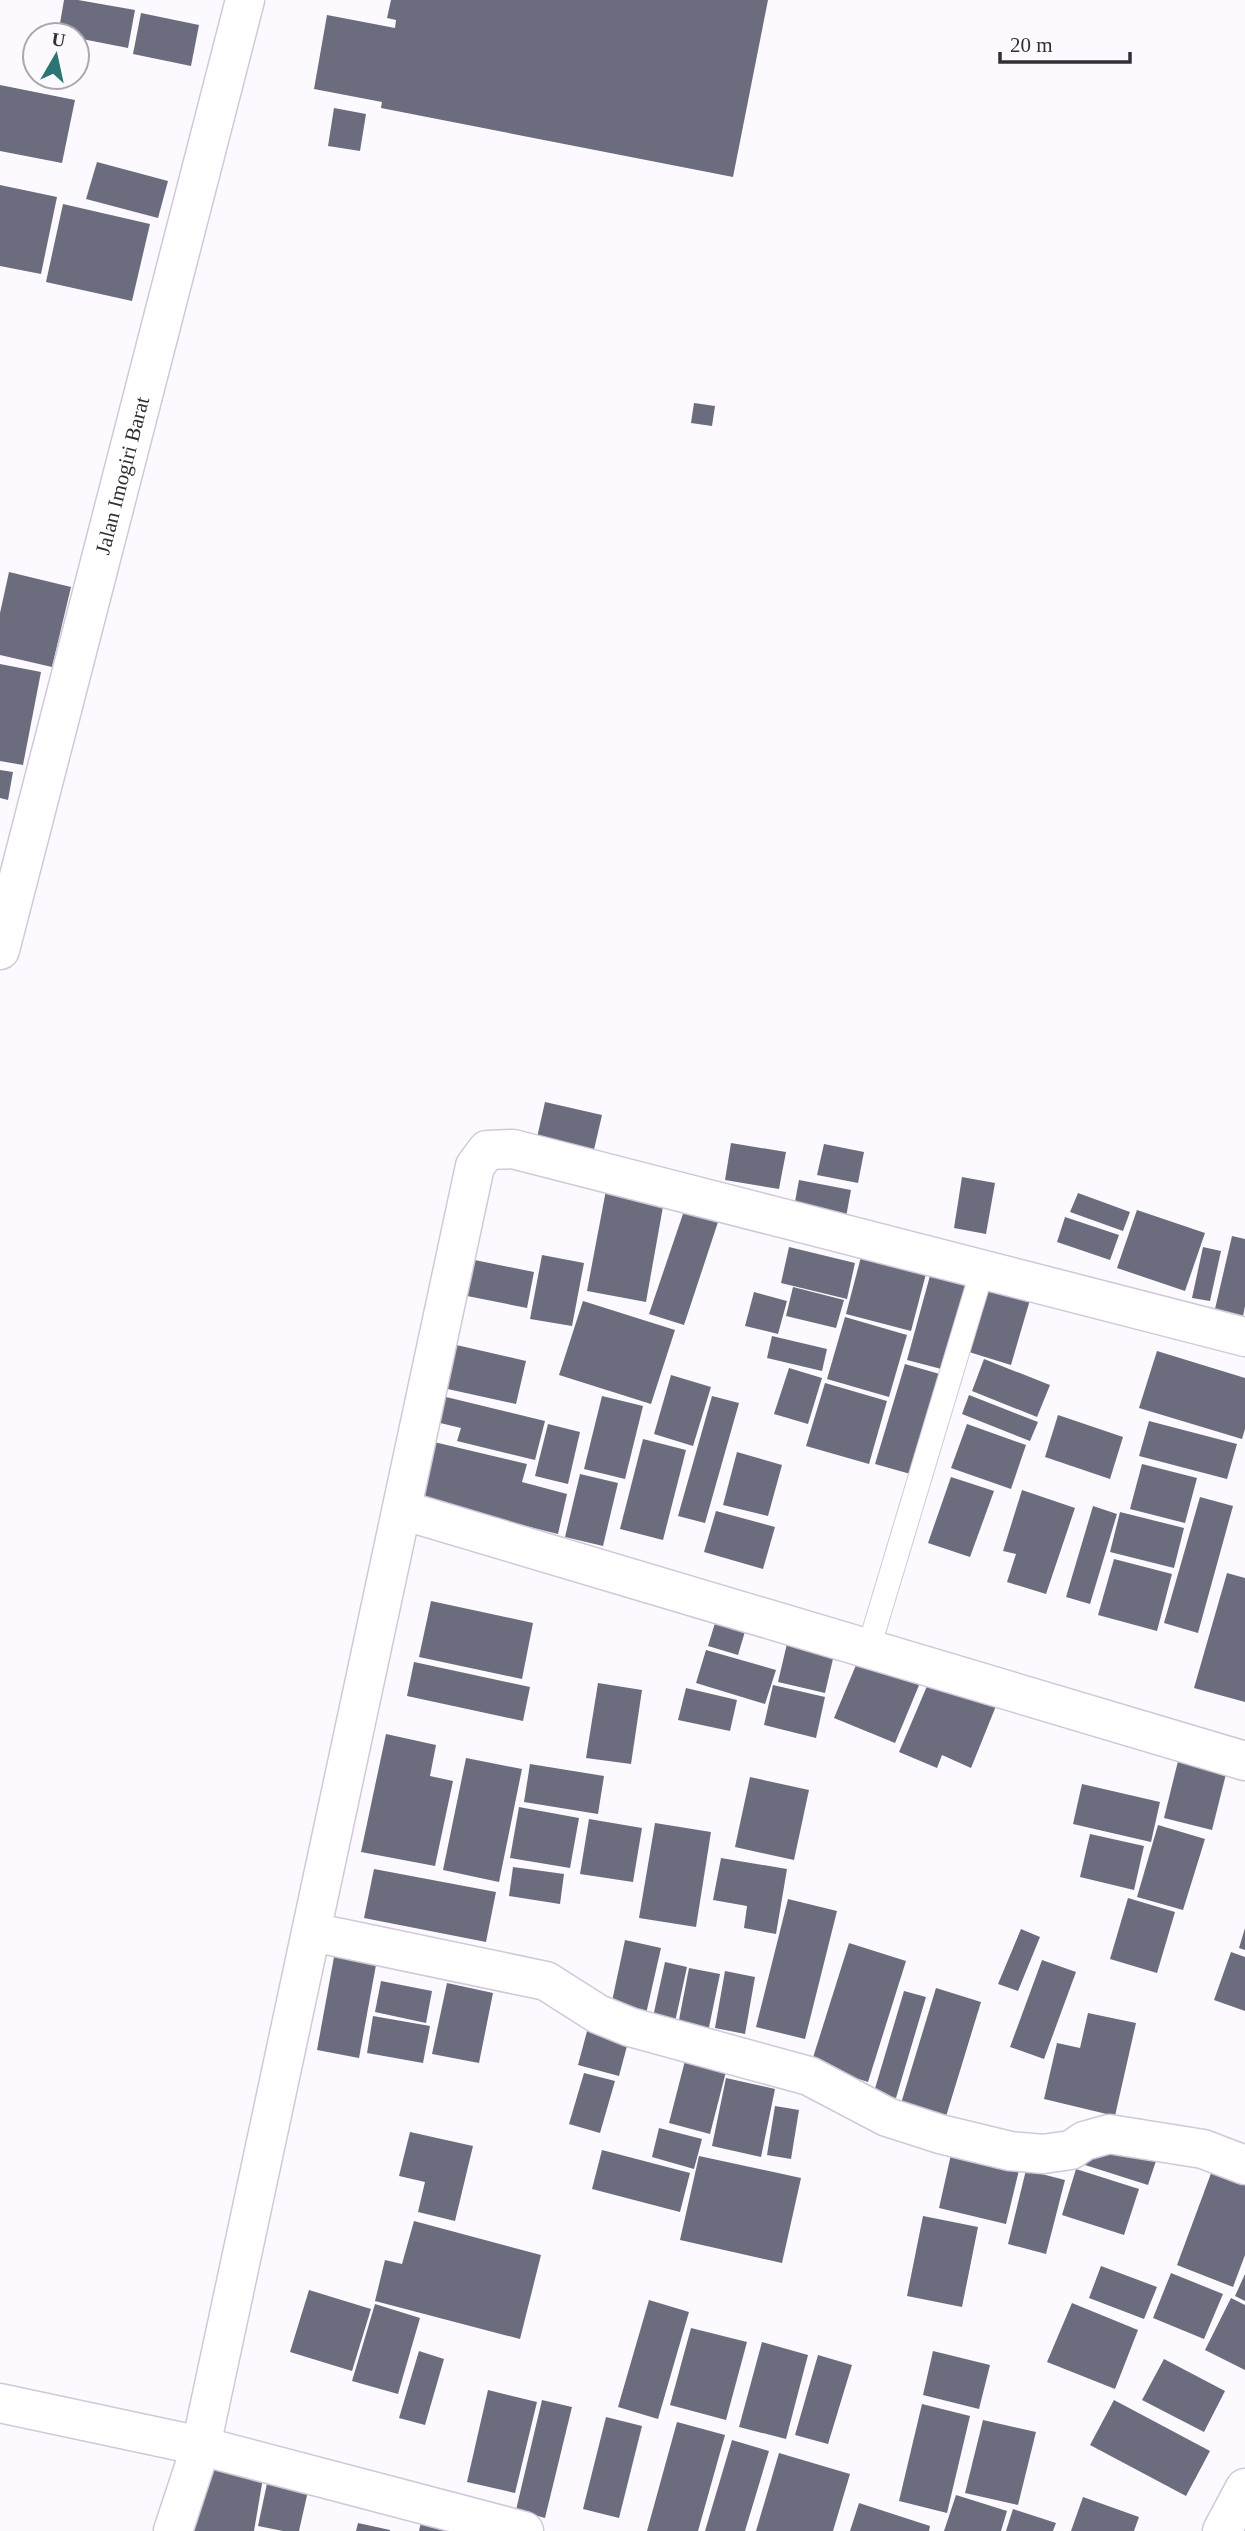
<svg xmlns="http://www.w3.org/2000/svg" width="1245" height="2531" font-family="'Times New Roman',serif">
<style>
.building{fill:#6b6d7e}
.lines{fill:none;stroke-linecap:round;stroke-linejoin:round}
.service-casing{stroke:#d1c8da;stroke-width:25}
.minor-casing{stroke:#d1c8da;stroke-width:41}
.secondary-casing{stroke:#d1c8da;stroke-width:41}
.service{stroke:#fff;stroke-width:23}
.minor{stroke:#fff;stroke-width:38}
.secondary{stroke:#fff;stroke-width:38}
.labels{text-anchor:middle;stroke-width:7;stroke-linejoin:round;paint-order:stroke}
.street-label{font-size:21px;fill:#332f36;stroke:#fcfafe}
</style>
<rect width="100%" height="100%" fill="#fcfafe"/>
<g class="building">
<polygon points="64,0 78,0 135,10 128,48 77,38 77,35 58,35"/>
<polygon points="391,0 768,0 733,177 381,108 382,102 314,89 327,15 395,28 396,20 387,18"/>
<polygon points="141,13 199,25 191,66 133,54"/>
<polygon points="0,85 75,100 62,163 0,151"/>
<polygon points="334,108 366,114 360,151 328,146"/>
<polygon points="97,162 168,181 158,218 86,199"/>
<polygon points="0,185 57,197 41,274 0,266"/>
<polygon points="63,204 150,224 132,301 46,282"/>
<polygon points="694,403 715,406 712,426 691,423"/>
<polygon points="9,572 71,587 52,667 0,655 0,613"/>
<polygon points="0,664 41,672 23,765 0,761"/>
<polygon points="0,770 13,772 8,800 0,798"/>
<polygon points="545,1102 602,1115 593,1154 536,1142"/>
<polygon points="731,1143 786,1152 779,1189 725,1180"/>
<polygon points="824,1144 864,1152 858,1183 817,1175"/>
<polygon points="962,1177 995,1183 986,1234 954,1228"/>
<polygon points="799,1180 851,1190 846,1217 794,1207"/>
<polygon points="606,1190 664,1201 646,1302 587,1291"/>
<polygon points="1078,1193 1130,1212 1123,1231 1070,1212"/>
<polygon points="686,1205 720,1216 684,1325 649,1314"/>
<polygon points="1137,1210 1205,1233 1185,1291 1117,1268"/>
<polygon points="1065,1217 1119,1235 1110,1260 1057,1242"/>
<polygon points="1232,1236 1245,1239 1245,1306 1243,1316 1215,1309"/>
<polygon points="789,1247 855,1263 847,1299 781,1283"/>
<polygon points="1203,1247 1221,1251 1210,1301 1192,1298"/>
<polygon points="862,1253 927,1270 911,1331 846,1314"/>
<polygon points="542,1255 584,1263 572,1326 530,1319"/>
<polygon points="465,1258 534,1272 527,1308 457,1294"/>
<polygon points="931,1272 972,1283 949,1371 907,1360"/>
<polygon points="992,1281 1032,1293 1011,1365 969,1352"/>
<polygon points="793,1287 844,1300 836,1328 786,1316"/>
<polygon points="754,1292 787,1301 778,1334 745,1326"/>
<polygon points="583,1301 675,1330 651,1404 559,1375"/>
<polygon points="845,1317 907,1335 889,1397 827,1379"/>
<polygon points="772,1336 827,1349 822,1371 767,1358"/>
<polygon points="452,1344 526,1361 516,1404 443,1388"/>
<polygon points="1157,1351 1245,1378 1245,1429 1242,1439 1139,1408"/>
<polygon points="984,1359 1050,1385 1037,1417 972,1391"/>
<polygon points="905,1364 943,1375 914,1475 875,1464"/>
<polygon points="789,1368 822,1378 808,1424 774,1414"/>
<polygon points="671,1375 711,1387 693,1446 654,1434"/>
<polygon points="825,1383 887,1401 869,1464 806,1446"/>
<polygon points="969,1395 1038,1422 1030,1441 962,1414"/>
<polygon points="442,1396 545,1421 535,1460 457,1441 461,1428 436,1422"/>
<polygon points="602,1396 643,1406 625,1479 584,1469"/>
<polygon points="712,1396 739,1403 705,1523 678,1516"/>
<polygon points="1058,1415 1123,1437 1110,1479 1045,1457"/>
<polygon points="1149,1421 1237,1444 1227,1479 1139,1456"/>
<polygon points="548,1424 580,1432 568,1484 535,1476"/>
<polygon points="967,1424 1026,1445 1011,1489 951,1468"/>
<polygon points="643,1439 686,1450 663,1540 620,1529"/>
<polygon points="434,1442 527,1464 522,1482 567,1494 558,1534 420,1500"/>
<polygon points="737,1452 782,1465 768,1516 723,1505"/>
<polygon points="1142,1464 1197,1478 1185,1523 1130,1509"/>
<polygon points="580,1474 618,1483 603,1546 565,1537"/>
<polygon points="951,1477 994,1491 970,1557 928,1543"/>
<polygon points="1022,1490 1075,1508 1046,1594 1007,1582 1016,1554 1003,1551"/>
<polygon points="1200,1497 1233,1506 1198,1633 1164,1623"/>
<polygon points="1093,1506 1117,1514 1090,1604 1066,1597"/>
<polygon points="716,1511 775,1527 763,1569 704,1552"/>
<polygon points="1120,1512 1184,1528 1174,1568 1110,1552"/>
<polygon points="1114,1559 1172,1574 1157,1631 1098,1615"/>
<polygon points="1227,1573 1245,1578 1245,1702 1194,1688"/>
<polygon points="431,1601 533,1623 522,1679 419,1657"/>
<polygon points="719,1610 749,1618 738,1655 708,1646"/>
<polygon points="789,1635 836,1646 825,1693 778,1682"/>
<polygon points="706,1650 776,1670 765,1704 696,1683"/>
<polygon points="861,1653 922,1678 895,1743 834,1718"/>
<polygon points="414,1662 530,1687 523,1721 407,1696"/>
<polygon points="930,1679 996,1706 971,1768 942,1755 937,1768 899,1752"/>
<polygon points="598,1683 642,1690 631,1764 586,1758"/>
<polygon points="773,1685 825,1697 816,1738 764,1725"/>
<polygon points="686,1688 737,1700 730,1731 678,1720"/>
<polygon points="386,1734 436,1745 430,1776 453,1781 435,1866 361,1852"/>
<polygon points="1180,1753 1228,1766 1212,1830 1164,1818"/>
<polygon points="466,1758 522,1769 499,1882 443,1870"/>
<polygon points="530,1764 604,1776 598,1814 524,1802"/>
<polygon points="750,1777 809,1790 794,1860 735,1847"/>
<polygon points="1082,1784 1160,1802 1151,1842 1073,1824"/>
<polygon points="519,1807 579,1818 570,1868 510,1858"/>
<polygon points="589,1819 642,1828 633,1882 580,1874"/>
<polygon points="655,1823 711,1832 696,1927 639,1918"/>
<polygon points="1158,1825 1205,1839 1183,1910 1137,1897"/>
<polygon points="1090,1834 1144,1846 1134,1890 1080,1877"/>
<polygon points="721,1858 787,1869 776,1934 744,1928 747,1906 713,1900"/>
<polygon points="513,1867 564,1874 560,1904 509,1896"/>
<polygon points="374,1869 496,1892 486,1942 364,1918"/>
<polygon points="1128,1898 1175,1912 1157,1973 1110,1959"/>
<polygon points="788,1899 837,1911 805,2039 756,2027"/>
<polygon points="1245,1928 1245,1950 1239,1948"/>
<polygon points="1021,1929 1040,1937 1018,1991 998,1984"/>
<polygon points="625,1940 661,1948 646,2014 611,2006"/>
<polygon points="849,1943 906,1961 868,2082 811,2064"/>
<polygon points="1231,1952 1245,1957 1245,2011 1214,2000"/>
<polygon points="334,1957 376,1965 359,2058 317,2050"/>
<polygon points="1042,1960 1076,1972 1044,2059 1010,2047"/>
<polygon points="665,1962 687,1967 675,2022 653,2017"/>
<polygon points="689,1968 720,1974 708,2032 678,2025"/>
<polygon points="725,1971 755,1977 745,2034 715,2028"/>
<polygon points="381,1981 432,1991 426,2023 375,2012"/>
<polygon points="447,1983 493,1993 479,2063 432,2054"/>
<polygon points="936,1988 981,2002 944,2123 899,2110"/>
<polygon points="904,1991 926,1997 896,2098 874,2092"/>
<polygon points="1088,2013 1136,2023 1115,2116 1044,2099 1057,2043 1080,2048"/>
<polygon points="373,2016 430,2026 423,2063 367,2053"/>
<polygon points="590,2020 631,2031 619,2076 578,2065"/>
<polygon points="688,2049 729,2060 710,2134 669,2123"/>
<polygon points="584,2073 615,2081 600,2133 569,2124"/>
<polygon points="726,2078 775,2089 761,2157 712,2146"/>
<polygon points="775,2106 799,2110 791,2159 767,2155"/>
<polygon points="659,2128 702,2139 694,2169 652,2157"/>
<polygon points="410,2132 473,2146 455,2221 418,2212 425,2182 399,2176"/>
<polygon points="1092,2140 1156,2161 1148,2185 1085,2165"/>
<polygon points="602,2150 690,2173 680,2212 592,2189"/>
<polygon points="952,2150 1020,2166 1006,2224 939,2208"/>
<polygon points="699,2156 801,2178 782,2263 680,2240"/>
<polygon points="1213,2168 1245,2180 1245,2255 1233,2287 1177,2265"/>
<polygon points="1076,2169 1139,2189 1124,2235 1062,2215"/>
<polygon points="1026,2170 1065,2180 1046,2254 1008,2244"/>
<polygon points="923,2216 978,2227 962,2307 907,2296"/>
<polygon points="414,2221 541,2255 520,2339 375,2301 385,2260 402,2264"/>
<polygon points="1101,2266 1157,2287 1144,2319 1089,2298"/>
<polygon points="1171,2273 1223,2294 1204,2339 1153,2318"/>
<polygon points="1245,2274 1245,2301 1235,2296"/>
<polygon points="309,2290 371,2309 352,2371 290,2352"/>
<polygon points="1231,2298 1245,2305 1245,2370 1205,2350"/>
<polygon points="649,2300 689,2312 658,2419 618,2407"/>
<polygon points="1072,2303 1138,2330 1115,2389 1047,2362"/>
<polygon points="375,2304 420,2318 398,2394 352,2381"/>
<polygon points="691,2328 747,2342 726,2420 670,2405"/>
<polygon points="762,2342 808,2355 786,2439 739,2427"/>
<polygon points="419,2351 444,2359 425,2425 399,2418"/>
<polygon points="933,2351 990,2365 979,2409 923,2395"/>
<polygon points="818,2355 852,2365 828,2444 795,2435"/>
<polygon points="1164,2359 1225,2391 1204,2432 1142,2400"/>
<polygon points="488,2390 537,2402 515,2493 467,2482"/>
<polygon points="542,2400 572,2407 545,2518 516,2510"/>
<polygon points="1114,2400 1210,2451 1186,2496 1090,2445"/>
<polygon points="922,2404 970,2416 947,2513 899,2501"/>
<polygon points="606,2417 642,2426 619,2518 583,2509"/>
<polygon points="983,2420 1036,2432 1018,2505 965,2493"/>
<polygon points="677,2422 725,2435 698,2531 647,2531"/>
<polygon points="732,2440 769,2451 745,2531 705,2531"/>
<polygon points="779,2453 850,2474 833,2531 756,2531"/>
<polygon points="206,2467 263,2478 254,2531 194,2531"/>
<polygon points="269,2474 310,2482 299,2531 283,2531 258,2526"/>
<polygon points="956,2495 1007,2511 1001,2531 944,2531"/>
<polygon points="1083,2497 1139,2517 1134,2531 1071,2531"/>
<polygon points="859,2503 930,2526 929,2531 850,2531"/>
<polygon points="1013,2509 1056,2523 1053,2531 1006,2531"/>
<polygon points="422,2518 482,2531 419,2531"/>
<polygon points="358,2523 390,2530 390,2531 356,2531"/>
</g>
<g class="lines">
<defs>
<polyline id="service" points="869,1647 982,1271"/>
<g id="minor">
<polyline points="402,1510 1245,1761"/>
<polyline points="312,1932 546,1981 598,2014 630,2027 809,2076 887,2117 940,2134 1010,2151 1043,2154 1071,2150 1084,2141 1109,2134 1203,2149 1245,2165"/>
<polyline points="0,2403 201,2446 524,2531"/>
<polyline points="173,2531 201,2446 475,1166 487,1150 513,1149 1245,1337"/>
<polyline points="1222,2531 1245,2488"/>
</g>
<g id="secondary">
<path id="s1" d="M0 950 245 0"/>
</g>
</defs>
<use href="#service" class="service-casing"/>
<use href="#minor" class="minor-casing"/>
<use href="#secondary" class="secondary-casing"/>
<use href="#service" class="service"/>
<use href="#minor" class="minor"/>
<use href="#secondary" class="secondary"/>
</g>
<g class="labels">
<g class="street-label">
<text dy="7" stroke="none"><textPath href="#s1" startOffset="490">Jalan Imogiri Barat</textPath></text>
</g>
</g>
<g transform="translate(56 56) rotate(9)"><circle r="33" fill="#fcfafe" stroke="#aca9ae" stroke-width="2"/>
<path d="M0-5L12 26L0 18L-12 26Z" fill="#2c7574"/>
<text y="-10" font-size="19" font-weight="bold" text-anchor="middle" fill="#332f36">U</text>
</g>
<path d="M1000 52v10h130v-10" fill="none" stroke="#332f36" stroke-width="3.5"/>
<text x="1010" y="52" font-size="21" fill="#332f36" stroke="#fcfafe" stroke-width="5" paint-order="stroke">20 m</text>
</svg>
